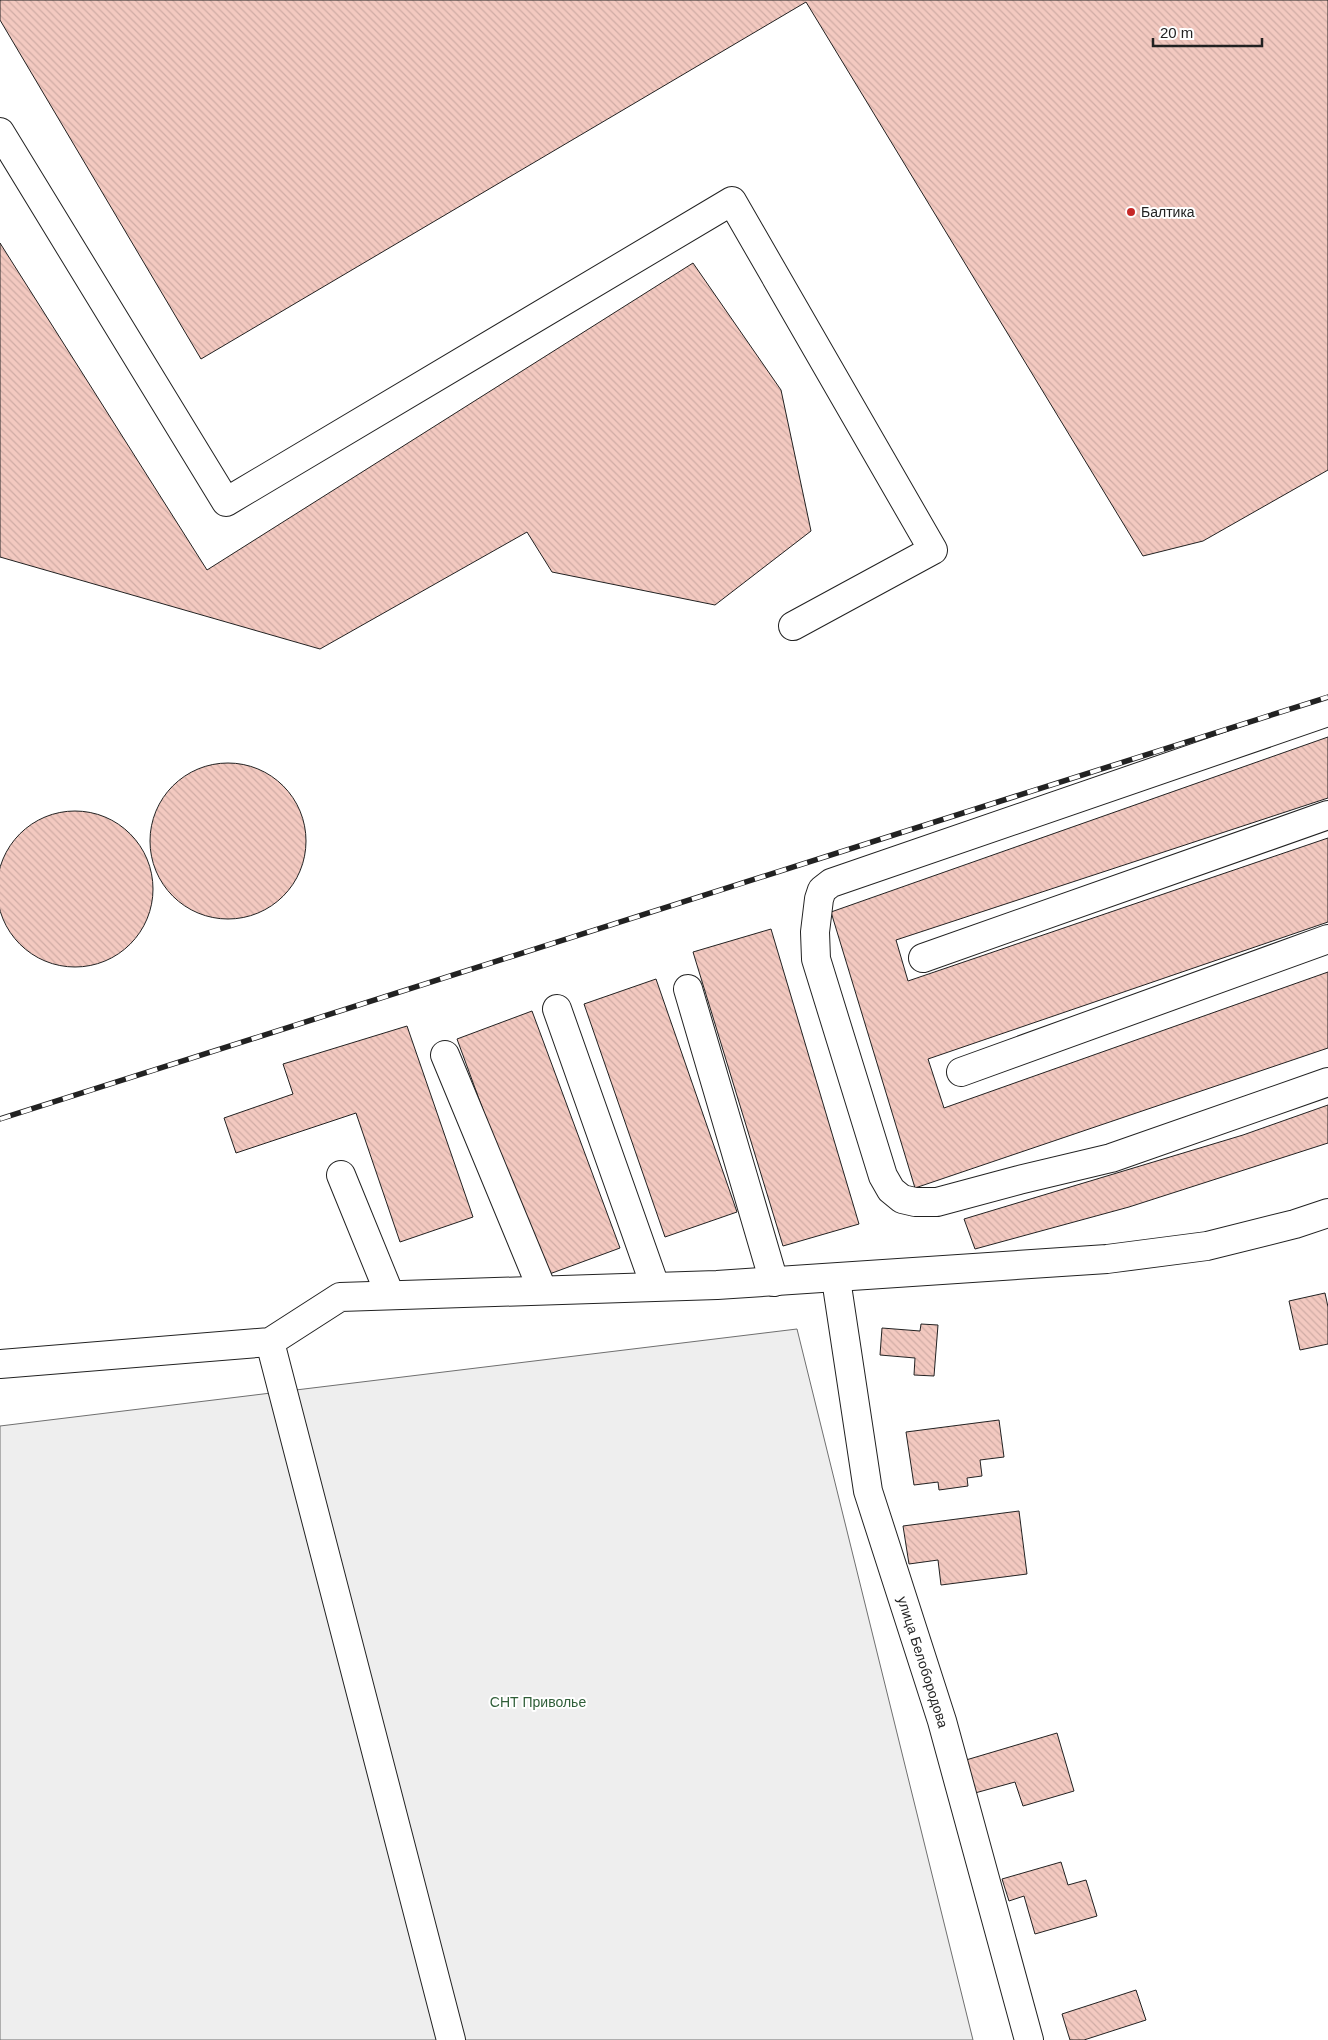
<svg xmlns="http://www.w3.org/2000/svg" width="1328" height="2040" font-family="Helvetica,sans-serif">
<style>
.garden{fill:#eee;stroke:#6f6f6f}
.building{fill:url(#building-back-hatch);stroke:#222}
.lines{fill:none;stroke-linecap:round;stroke-linejoin:round}
.minor-casing{stroke:#222;stroke-width:30}
.minor{stroke:#fff;stroke-width:28}
.rail-casing{stroke:#222;stroke-width:5.5}
.rail{stroke:#fff;stroke-width:4;stroke-dasharray:11;stroke-linecap:butt}
.poi-dot{fill:#c62828;stroke:#fff;stroke-width:2}
.labels{text-anchor:middle;stroke-width:4;stroke-linejoin:round;paint-order:stroke}
.poi-label{font-size:14px;fill:#222;stroke:#fff;text-anchor:start}
.street-label{font-size:14px;fill:#222;stroke:#fff}
.park-label{font-size:14px;fill:#2f5e38;stroke:#fff}
</style>
<defs>
<pattern id="building-back-hatch" width="6" height="6" patternUnits="userSpaceOnUse" patternTransform="scale(1.25)"><rect width="6" height="6" fill="#f3c9c0"/><path d="M-1 5l2 2M0 0l6 6M5-1l2 2" fill="none" stroke="#d0aca5"/></pattern>
</defs>
<rect width="100%" height="100%" fill="#fff"/>
<polygon class="garden" points="797,1329 973,2040 0,2040 0,1426"/>
<g class="building">
<polygon points="0,0 1328,0 1328,470 1203,541 1143,556 806,2 201,359 0,20"/>
<polygon points="0,243 207,570 693,263 781,390 811,531 715,605 552,572 527,532 320,649 0,557"/>
<polygon points="1328,737 1328,798 896,940 908,981 1328,838 1328,922 928,1059 944,1108 1328,972 1328,1048 915,1188 831,912"/>
<circle cx="228" cy="841" r="78"/>
<circle cx="75" cy="889" r="78"/>
<polygon points="771,929 859,1224 783,1246 693,952"/>
<polygon points="656,979 737,1212 665,1237 584,1004"/>
<polygon points="532,1011 620,1248 544,1276 457,1039"/>
<polygon points="407,1026 473,1217 400,1242 356,1113 236,1153 224,1118 293,1094 283,1064"/>
<polygon points="1328,1105 1328,1143 1129,1207 975,1249 964,1219 1243,1135"/>
<polygon points="1325,1293 1328,1307 1328,1344 1300,1350 1289,1301"/>
<polygon points="921,1324 938,1325 934,1376 914,1375 915,1358 880,1355 882,1328 920,1331"/>
<polygon points="999,1420 1004,1457 980,1460 982,1476 967,1478 968,1486 939,1490 938,1482 914,1485 906,1432"/>
<polygon points="1019,1511 1027,1574 941,1585 938,1560 909,1564 903,1526"/>
<polygon points="1057,1733 1074,1791 1023,1806 1015,1782 975,1793 966,1760"/>
<polygon points="1061,1862 1068,1885 1086,1880 1097,1916 1035,1934 1024,1896 1009,1901 1002,1879"/>
<polygon points="1136,1990 1146,2020 1084,2040 1070,2040 1062,2014"/>
</g>
<g class="lines">
<defs>
<g id="minor">
<polyline points="0,132 226,502 732,201 933,550 793,626"/>
<polyline points="1328,712 831,883 822,890 819,899 815,932 816,959 883,1176 891,1190 902,1199 915,1202 937,1202 1019,1180 1111,1158 1328,1082"/>
<polyline points="923,958 1328,815"/>
<polyline points="688,989 774,1282"/>
<polyline points="557,1009 655,1286"/>
<polyline points="445,1055 542,1289"/>
<polyline points="961,1072 1328,939"/>
<polyline points="341,1175 390,1295"/>
<path id="s1" d="M836 1279 868 1491 942 1721 1029 2040"/>
<polyline points="270,1342 451,2040"/>
<polyline points="0,1364 270,1342 340,1297 717,1285 1107,1259 1207,1246 1295,1224 1328,1213"/>
</g>
</defs>
<use href="#minor" class="minor-casing"/>
<use href="#minor" class="minor"/>
<defs>
<polyline id="rail" points="0,1119 1328,697"/>
</defs>
<use href="#rail" class="rail-casing"/>
<use href="#rail" class="rail"/>
</g>
<circle class="poi-dot" cx="1131" cy="212" r="5"/>
<g class="labels">
<g class="poi-label">
<text x="1141" y="217">Балтика</text>
</g>
<g class="street-label">
<text dy="5" stroke="none"><textPath href="#s1" startOffset="394">улица Белобородова</textPath></text>
</g>
<g class="park-label">
<text x="538" y="1707">СНТ Приволье</text>
</g>
</g>
<path d="M1153 38v8h109v-8" fill="none" stroke="#222222" stroke-width="2.5"/>
<text x="1160" y="38" font-size="15" fill="#222222" stroke="#ffffff" stroke-width="4" paint-order="stroke">20 m</text>
</svg>
